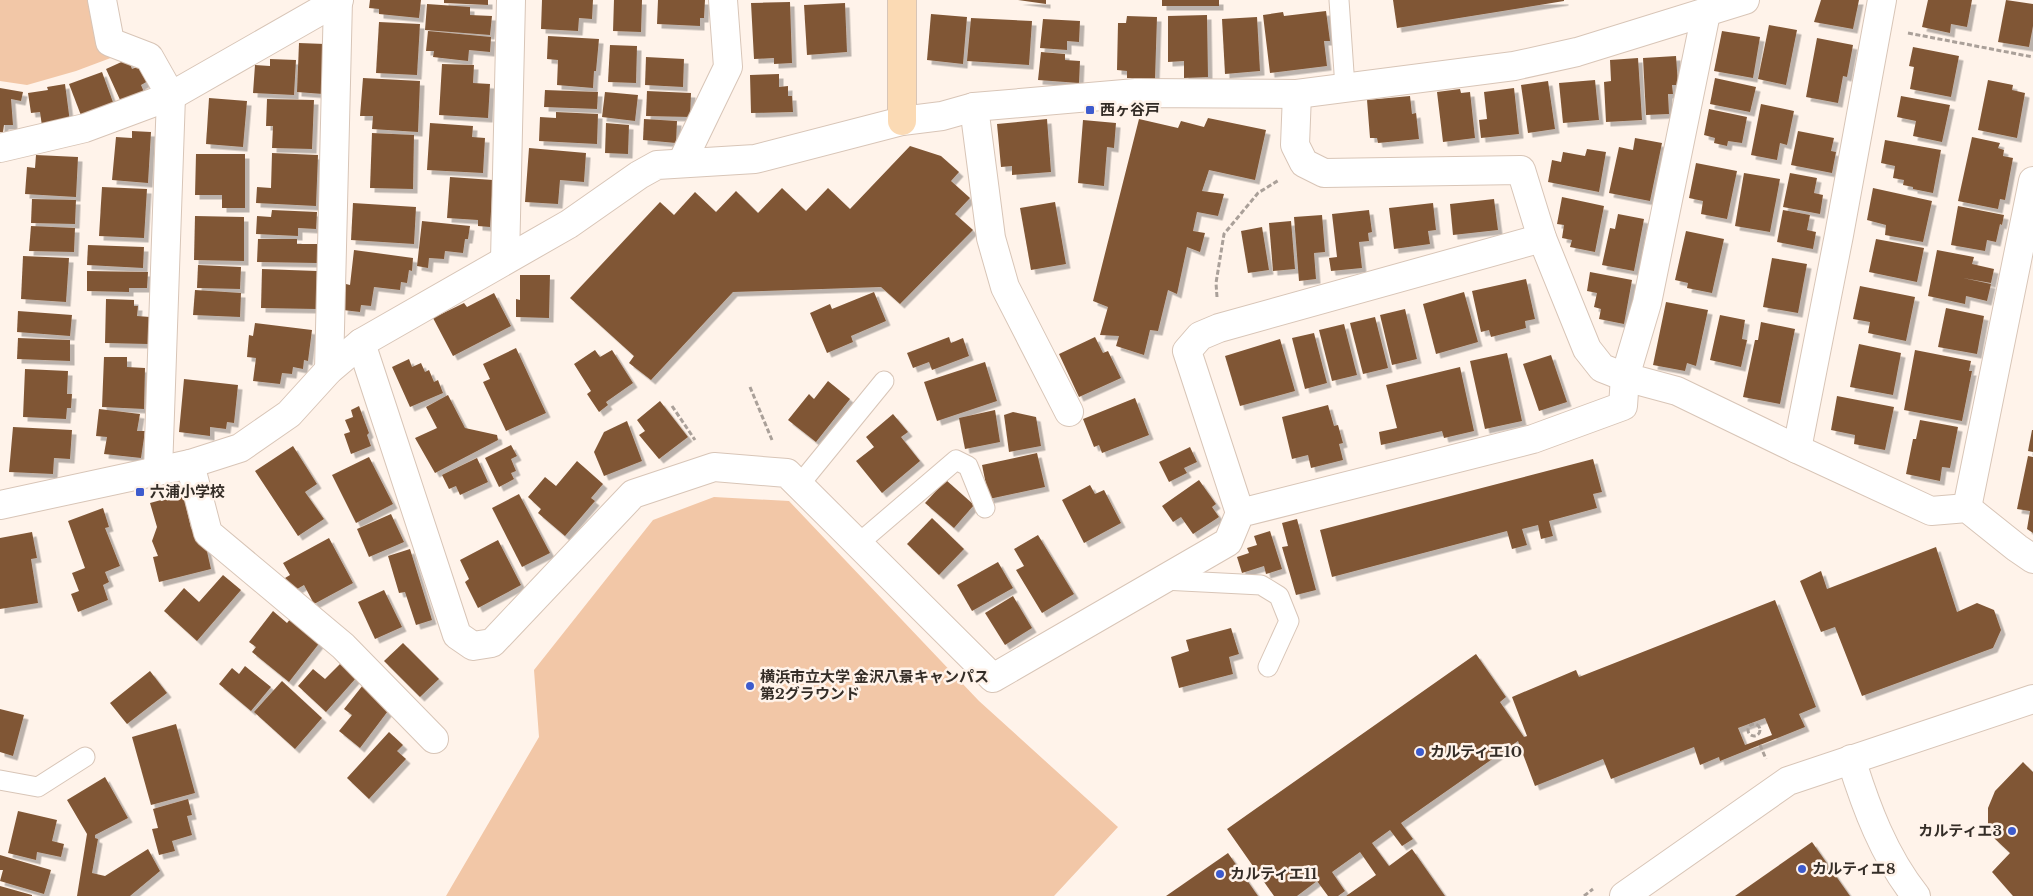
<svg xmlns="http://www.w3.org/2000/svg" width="2033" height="896" font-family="'Libre Baskerville','Noto Sans JP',serif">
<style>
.green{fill:#f2c7a7}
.building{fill:#805736;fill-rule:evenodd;filter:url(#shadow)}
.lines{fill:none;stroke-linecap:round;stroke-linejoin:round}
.lane-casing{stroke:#d8c5b7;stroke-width:21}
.street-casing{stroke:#d8c5b7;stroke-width:30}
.secondary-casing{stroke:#d8c5b7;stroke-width:30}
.path{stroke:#aaa099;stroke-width:3;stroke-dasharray:5 2.5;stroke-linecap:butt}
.lane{stroke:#fff;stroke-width:19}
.street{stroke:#fff;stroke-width:28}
.secondary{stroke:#fbdab4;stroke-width:28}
.poi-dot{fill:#3d5bcd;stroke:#fff3ea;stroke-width:2}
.labels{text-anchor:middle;stroke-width:5;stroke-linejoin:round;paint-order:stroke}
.poi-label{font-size:15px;font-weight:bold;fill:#342d27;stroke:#fff3ea;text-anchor:start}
</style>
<defs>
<filter id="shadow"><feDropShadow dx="4.5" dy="4.5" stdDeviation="0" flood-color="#0004"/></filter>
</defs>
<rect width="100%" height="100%" fill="#fff3ea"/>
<g class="green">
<polygon points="0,0 93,0 116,56 76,71 27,85 0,81"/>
<polygon points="714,497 789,501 979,701 1118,827 1054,896 446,896 539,737 534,670 653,520"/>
</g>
<g class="building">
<polygon points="370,0 421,0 419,18 379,14 379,9 369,8"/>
<polygon points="444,0 488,0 488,5 444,3"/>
<polygon points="542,0 593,0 592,19 579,18 578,31 541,29"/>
<polygon points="614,0 642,0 641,32 613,31"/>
<polygon points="658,0 705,0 704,18 700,18 700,26 657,24"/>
<polygon points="1018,0 1046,0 1046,4"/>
<rect x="1162" y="0" width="57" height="6"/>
<polygon points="1393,0 1564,0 1564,1 1397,28"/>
<polygon points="1821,0 1859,0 1853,29 1814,22"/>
<polygon points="1928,0 1972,0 1967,27 1951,24 1950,33 1922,27"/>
<polygon points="2006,0 2033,4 2033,26 2029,47 1998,42"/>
<polygon points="790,2 792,63 774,64 774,58 754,59 751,3"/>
<polygon points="845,3 847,52 807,55 804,5"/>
<polygon points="427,4 470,7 470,15 492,16 490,35 425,30"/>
<polygon points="1326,11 1330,41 1324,41 1327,66 1270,73 1263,15 1283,12 1284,16"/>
<polygon points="931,14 967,17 963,64 927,60"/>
<polygon points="1207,15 1208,77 1184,78 1184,61 1168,62 1168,16"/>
<polygon points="1127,16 1157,17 1155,79 1127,78 1127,71 1117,70 1118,23 1126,23"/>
<polygon points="1257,17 1260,71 1225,74 1222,19"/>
<polygon points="971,18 1032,21 1029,65 967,61"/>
<polygon points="1043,19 1080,21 1079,42 1067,41 1067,50 1040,48"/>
<polygon points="379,22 420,24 417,75 376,73"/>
<polygon points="1769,25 1797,30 1786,85 1758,79"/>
<polygon points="428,31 491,37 490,52 469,50 468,61 433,57 434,51 426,51"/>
<polygon points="1722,31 1760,37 1753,78 1714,71"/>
<polygon points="548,36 599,39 596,71 594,71 593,88 557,85 558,60 547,59"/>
<polygon points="1817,38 1853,45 1847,77 1843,76 1838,103 1806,97"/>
<polygon points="299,43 325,44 323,94 297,92"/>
<polygon points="610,45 637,46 636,83 608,82"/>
<polygon points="1913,47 1959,56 1951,97 1910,89 1914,67 1909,66"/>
<polygon points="1041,52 1065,54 1065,60 1080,61 1079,83 1038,80"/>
<polygon points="1676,56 1678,85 1672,85 1673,94 1668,94 1669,114 1646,115 1643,58"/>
<polygon points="646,57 684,59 683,87 645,85"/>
<polygon points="1638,58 1642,120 1606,122 1604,82 1611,81 1610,60"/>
<polygon points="128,59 132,69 142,65 148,81 141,85 144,92 121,102 106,69"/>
<polygon points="270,59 296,60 294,95 253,93 255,65 270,66"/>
<polygon points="442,64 474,65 473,83 490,84 488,118 439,115"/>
<polygon points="102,72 114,105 82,118 69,84"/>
<polygon points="779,74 779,87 788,86 788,96 792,96 793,112 751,113 750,75"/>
<polygon points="363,78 420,81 418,132 372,129 373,116 360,116"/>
<polygon points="1715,78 1756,87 1750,112 1710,104"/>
<polygon points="1595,80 1599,120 1563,123 1559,83"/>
<polygon points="1988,80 2013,85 2012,90 2025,93 2017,138 1978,130"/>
<polygon points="1548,81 1555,129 1528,133 1521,85"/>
<polygon points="65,84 70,122 42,126 40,112 31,113 28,93 48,90 47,87"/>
<polygon points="0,88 23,92 21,101 11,99 13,125 4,125 3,132 0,132"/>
<polygon points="1514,88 1519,134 1481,138 1479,120 1487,119 1484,92"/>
<polygon points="1460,89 1461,93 1470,92 1475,138 1443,142 1437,92"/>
<polygon points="545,90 598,92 597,109 544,107"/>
<polygon points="647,91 691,93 690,117 646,116"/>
<polygon points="605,92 638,95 635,121 602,117"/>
<polygon points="1410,96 1412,114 1416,113 1419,139 1378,143 1377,138 1370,138 1367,100"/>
<polygon points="1901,96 1950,105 1942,142 1913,136 1916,121 1897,117"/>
<polygon points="209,98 247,101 243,147 206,144"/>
<polygon points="267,99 314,100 312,149 272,148 273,126 266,126"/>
<polygon points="1761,104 1794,111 1787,145 1780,143 1777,160 1751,155"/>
<polygon points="1709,109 1747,117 1742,143 1728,141 1727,146 1714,143 1715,138 1704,135"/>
<polygon points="556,112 598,114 597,144 539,141 540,117 556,118"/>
<polygon points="1208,118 1266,130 1255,180 1209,170 1202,191 1224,194 1218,216 1197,212 1193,231 1205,233 1200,252 1187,247 1177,294 1168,290 1158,331 1150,330 1144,355 1116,346 1119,336 1100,335 1108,307 1093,301 1139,119 1178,128 1181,121 1204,127"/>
<polygon points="644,119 677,121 676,143 643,140"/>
<polygon points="1047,119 1051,172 1012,175 1012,166 1001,167 997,124"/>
<polygon points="1083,120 1116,123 1114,148 1107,147 1104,186 1078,183"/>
<polygon points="430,123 473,126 472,137 485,138 483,173 427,170"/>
<polygon points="606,123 629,125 628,154 605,153"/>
<polygon points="132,131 151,132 148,183 112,180 116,137 132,138"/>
<polygon points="1798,131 1834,138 1831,151 1836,152 1832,173 1791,165"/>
<polygon points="372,133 414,135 413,189 370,188"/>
<polygon points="1972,137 2000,143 1998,148 2004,150 2003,156 2013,158 2005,200 2000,199 1998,209 1958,201"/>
<polygon points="1635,138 1662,143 1650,201 1609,193 1619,147 1633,150"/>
<polygon points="1885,140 1941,150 1933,193 1913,189 1913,187 1903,185 1904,180 1893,178 1895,166 1881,163"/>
<polygon points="910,146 941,156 959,172 951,181 970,198 955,214 973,230 900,304 881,287 733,292 651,380 629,363 634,356 570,298 660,202 674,215 695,192 716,212 736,191 758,213 782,188 806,211 828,188 850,209"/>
<polygon points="529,148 586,153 584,182 560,180 558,204 525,202"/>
<polygon points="1587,149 1606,152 1599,192 1548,182 1552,160 1561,162 1563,152 1585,156"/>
<polygon points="272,153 318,155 316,206 256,203 257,187 271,188"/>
<polygon points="196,154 245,154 245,208 222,208 222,195 195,195"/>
<polygon points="36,155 78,157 76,197 25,194 27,167 35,168"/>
<polygon points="1696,163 1737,171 1727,219 1701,214 1703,201 1689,198"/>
<polygon points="1744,173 1780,179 1770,232 1735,226"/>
<polygon points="1790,173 1817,178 1814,193 1823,195 1820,214 1783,207"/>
<polygon points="450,177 493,180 490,227 478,226 478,220 447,218"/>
<polygon points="102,187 147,189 144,238 99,236"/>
<polygon points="1873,188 1932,201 1923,242 1885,235 1886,225 1867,220"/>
<polygon points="1562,197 1604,206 1595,252 1570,247 1572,240 1562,238 1564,225 1557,224"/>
<polygon points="32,199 76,200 75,224 31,223"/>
<polygon points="1494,199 1498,230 1453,235 1450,204"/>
<polygon points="1055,202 1066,264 1031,270 1020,208"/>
<polygon points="353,203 416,207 414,244 351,240"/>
<polygon points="1433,203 1436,230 1428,231 1430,244 1394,249 1389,208"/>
<polygon points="1958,206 2004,215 2002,225 2000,224 1996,242 1987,240 1985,251 1951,245"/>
<polygon points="272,210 317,212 316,229 298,228 298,236 256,234 257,216 271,217"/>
<polygon points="1369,210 1372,232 1368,233 1369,241 1359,242 1362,268 1331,271 1329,258 1337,257 1332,214"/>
<polygon points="1783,210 1810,215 1807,230 1816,232 1813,249 1777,242"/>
<polygon points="1618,214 1644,219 1634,271 1602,265 1610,228 1615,229"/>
<polygon points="1322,215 1325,252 1314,253 1316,279 1299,281 1294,217"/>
<polygon points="195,216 244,217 244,261 194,260"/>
<polygon points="422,221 470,226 468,239 465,239 463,253 445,251 444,259 429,258 428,268 417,266"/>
<polygon points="1291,221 1295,269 1273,271 1269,223"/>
<polygon points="31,226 75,228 74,252 29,251"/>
<polygon points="1262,227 1269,270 1248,273 1241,231"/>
<polygon points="1686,231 1724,239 1712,293 1687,288 1688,283 1675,280"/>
<polygon points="258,239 297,239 297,244 317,244 317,263 257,262"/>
<polygon points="1876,239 1924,248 1917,282 1869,272"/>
<polygon points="88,245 144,247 143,268 87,265"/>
<polygon points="354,250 413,258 412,271 409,270 407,283 401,282 400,290 374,287 371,306 361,305 360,312 343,310 346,284 350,285"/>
<polygon points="1937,250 1974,257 1972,264 1994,269 1991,283 1963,278 1991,284 1987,301 1966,296 1965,304 1928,296"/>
<polygon points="23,256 69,258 66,302 21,299"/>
<polygon points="1772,258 1807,264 1798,313 1763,307"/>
<polygon points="198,265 241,267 240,289 197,288"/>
<polygon points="262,269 317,271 316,309 261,308"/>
<polygon points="87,271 148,272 147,288 129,288 129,292 87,291"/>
<polygon points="1590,272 1632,280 1624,324 1599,319 1601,309 1594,307 1597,293 1587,291"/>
<polygon points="520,275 550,275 549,318 516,317 516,299 520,300"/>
<polygon points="1526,279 1535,319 1525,321 1526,328 1491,337 1489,330 1481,332 1472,291"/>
<polygon points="1860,286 1915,297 1906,341 1868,333 1870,322 1853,319"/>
<polygon points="195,290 241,293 240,317 193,315"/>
<polygon points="874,292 886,321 851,336 853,342 827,353 810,313 830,304 832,309"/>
<polygon points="1464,292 1478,342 1436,354 1423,304"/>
<polygon points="494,293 511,326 453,356 433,318 464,303 467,307"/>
<polygon points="106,299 134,300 134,306 138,306 137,316 150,317 148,344 105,343"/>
<polygon points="1666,302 1708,310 1696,366 1687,363 1685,371 1653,365"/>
<polygon points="1946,308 1984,316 1977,354 1938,347"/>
<polygon points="1405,309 1417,359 1392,365 1380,315"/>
<polygon points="18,311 72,315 70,336 17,332"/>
<polygon points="1720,315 1745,320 1742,339 1747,340 1741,367 1710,360"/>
<polygon points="1375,317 1388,368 1363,374 1350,323"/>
<polygon points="1761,322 1795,329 1780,404 1743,397 1755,340 1758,340"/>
<polygon points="255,323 312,330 308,361 304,360 303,369 293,367 292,374 282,373 280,384 253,381 256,358 247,357 249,335 253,336"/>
<polygon points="1344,324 1357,375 1332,381 1319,330"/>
<polygon points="1314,333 1327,383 1305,389 1292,338"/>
<polygon points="949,337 951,343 963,338 969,356 932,370 929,362 913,368 907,353"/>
<polygon points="1095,337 1103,353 1108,351 1121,378 1079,397 1059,354"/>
<polygon points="18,338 70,340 70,361 17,359"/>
<polygon points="1280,339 1295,391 1240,406 1225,356"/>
<polygon points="1859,344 1901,353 1893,395 1850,387"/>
<polygon points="516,348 546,413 506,431 483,382 490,379 483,364"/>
<polygon points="595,350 600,357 612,350 633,383 606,402 608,405 599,412 587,394 591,391 574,364"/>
<polygon points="1915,350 1971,361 1969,371 1972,371 1962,421 1904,410"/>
<polygon points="1507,353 1522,421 1485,429 1470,361"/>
<polygon points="1551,355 1567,402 1539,411 1523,364"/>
<polygon points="104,357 127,357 127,367 145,368 144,409 102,407"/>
<polygon points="409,359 412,367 421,363 425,372 429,370 434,382 438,380 443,393 410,407 392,367"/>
<polygon points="985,362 997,401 937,421 924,382"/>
<polygon points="1460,367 1474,431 1444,438 1442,431 1381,445 1379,432 1397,428 1386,385"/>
<polygon points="25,369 68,371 67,394 72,394 71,408 67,408 66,419 23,417"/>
<polygon points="184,379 238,385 234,423 227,422 226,429 210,427 210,436 179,432"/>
<polygon points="828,381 850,399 816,442 788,420 809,394 814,399"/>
<polygon points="448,395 465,428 497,435 498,440 435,473 415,438 437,428 426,407"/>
<polygon points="1837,396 1894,407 1885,450 1854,444 1855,435 1831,430"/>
<polygon points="1135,398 1149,435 1102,453 1099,445 1094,447 1083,419"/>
<polygon points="660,401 688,437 659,459 639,435 645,431 637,420"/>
<polygon points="1328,405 1334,426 1338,425 1343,443 1339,444 1343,460 1311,468 1308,455 1292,459 1282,417"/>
<polygon points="359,406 369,433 367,435 371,446 351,454 344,434 350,432 345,420 353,417 351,410"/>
<polygon points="99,409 140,414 137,431 145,431 141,458 104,454 107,437 96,436"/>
<polygon points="995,410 1000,442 965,449 959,418"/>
<polygon points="1013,412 1036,417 1041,446 1009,452 1004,415"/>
<polygon points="893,414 908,432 901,437 920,461 882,493 856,461 874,447 866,437"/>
<polygon points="1920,420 1958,427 1950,468 1942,467 1940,481 1906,474 1913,439 1916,439"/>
<polygon points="627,421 642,461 604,476 594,452 604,432"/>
<polygon points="13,427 72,430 70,459 54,458 53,474 9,472"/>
<polygon points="2032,430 2033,430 2033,452 2028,451"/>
<polygon points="511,445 517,456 511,459 516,471 511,473 514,479 499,487 485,458"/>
<polygon points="293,446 317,484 305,492 324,519 298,536 255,471"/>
<polygon points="1190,447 1197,462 1184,468 1187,473 1169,482 1159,462"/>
<polygon points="1037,453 1045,487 989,499 982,465"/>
<polygon points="2028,456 2033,457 2033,533 2027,529 2030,511 2017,509"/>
<polygon points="369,457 393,504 356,523 332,475"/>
<polygon points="477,458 488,482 460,495 456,486 449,489 442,475"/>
<polygon points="1593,459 1602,492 1593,494 1597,508 1549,521 1553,536 1541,539 1538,525 1522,529 1527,545 1512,549 1507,531 1332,577 1320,530"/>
<polygon points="577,461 603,484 591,498 595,501 565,536 538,513 541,509 528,497 545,477 556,486"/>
<polygon points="946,480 974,505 954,528 925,503"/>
<polygon points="1199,480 1216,504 1212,507 1219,517 1193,534 1181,517 1173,522 1162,506"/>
<polygon points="1090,485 1095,494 1104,490 1121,523 1084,543 1062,500"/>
<polygon points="183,494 191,528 206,547 211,569 159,582 153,557 158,556 152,541 157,527 150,503"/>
<polygon points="519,494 550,553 522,567 492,508"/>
<polygon points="103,508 109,527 105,528 120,566 105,572 109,582 103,585 108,600 78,612 71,594 79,591 72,573 85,568 68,521"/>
<polygon points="391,514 404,542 369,557 357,529"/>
<polygon points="932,518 964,549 939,575 907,544"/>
<polygon points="1297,519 1316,590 1296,595 1282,547 1288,546 1282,523"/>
<polygon points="1270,531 1282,569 1266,574 1264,566 1242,573 1237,557 1249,553 1247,548 1257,545 1254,536"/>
<polygon points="32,532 37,558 31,559 38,603 0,609 0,538"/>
<polygon points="1038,535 1074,594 1042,613 1016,570 1024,566 1014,549"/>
<polygon points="329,538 353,583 314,604 304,585 292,592 285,578 290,575 283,563"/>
<polygon points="498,540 521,585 478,608 465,582 469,579 460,560"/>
<polygon points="1936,547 1957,612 1977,603 1994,610 2001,630 1993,648 1862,696 1835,627 1821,632 1800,581 1821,571 1827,589"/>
<polygon points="410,549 432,620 416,625 405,592 399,593 388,556"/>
<polygon points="998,562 1013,588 972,611 957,585"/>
<polygon points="223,575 241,590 197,641 164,611 184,588 199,602"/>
<polygon points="384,590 402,627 375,639 358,602"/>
<polygon points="1013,596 1032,628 1005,645 985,613"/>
<path d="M1775 600 1816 707 1799 714 1805 727 1720 761 1719 757 1700 765 1694 747 1611 779 1603 759 1535 786 1518 741 1401 823 1413 839 1402 846 1390 830 1372 843 1389 866 1412 849 1445 896H1346L1376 875 1360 852 1332 872 1345 891 1338 896H1328L1317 881 1297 896H1274L1227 829 1476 654 1506 697 1500 702 1524 737 1527 736 1512 697 1576 670 1579 677ZM1765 718 1772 735 1745 745 1738 728Z"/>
<polygon points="273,611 287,623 291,618 321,641 289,682 252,652 256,647 249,642"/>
<polygon points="1231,628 1239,654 1229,657 1233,674 1179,688 1171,657 1189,651 1186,640"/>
<polygon points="403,643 439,679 420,697 384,661"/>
<polygon points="341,663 356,678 326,712 298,686 313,669 325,679"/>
<polygon points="245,666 271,687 251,711 219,684 232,668 239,674"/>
<polygon points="150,671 167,693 127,724 110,703"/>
<polygon points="282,681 322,718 295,749 254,712"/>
<polygon points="363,685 391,707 360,748 339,731 352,715 344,709"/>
<polygon points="0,709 24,715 13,756 0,752"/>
<polygon points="176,724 195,793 151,805 132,737"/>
<polygon points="389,732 403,745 397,751 406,759 369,799 347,778"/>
<polygon points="2023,762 2033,772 2033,896 2013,896 1992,872 2010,853 1995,839 1988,824 1988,808 1995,791"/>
<polygon points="105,777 128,818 95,835 95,838 98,839 92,873 105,876 148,849 160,871 130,896 77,896 87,834 67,800"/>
<polygon points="188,799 192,815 187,816 192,835 172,841 175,851 159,855 152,829 158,828 153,809"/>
<polygon points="18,811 57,820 52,841 64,844 61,857 37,852 36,860 8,853"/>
<polygon points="1812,842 1850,896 1735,896"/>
<polygon points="1228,853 1258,896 1166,896"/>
<polygon points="0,855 51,870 44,894 0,881 3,870 0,870"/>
<polygon points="0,886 32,895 32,896 0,896"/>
</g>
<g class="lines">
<defs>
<g id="lane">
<polyline points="1339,0 1345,87"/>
<polyline points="800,484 884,381"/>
<polyline points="859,543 956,460 968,466 985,508"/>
<polyline points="1163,580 1261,585 1279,596 1289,621 1268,667"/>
<polyline points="0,780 38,787 85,757"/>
</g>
<g id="street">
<polyline points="102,0 110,42 149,57 171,96 158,471"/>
<polyline points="1297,94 1295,145 1304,163 1324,173 1521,170 1542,238 1587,349 1602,368 1625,377 1677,391 1797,449 1931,511 1967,508 2017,548 2033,559"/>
<polyline points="974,107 991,238 1005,287 1069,412"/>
<polyline points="0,148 85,128 171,96 339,0"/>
<polyline points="682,162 728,67 723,0"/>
<polyline points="505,260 511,0"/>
<polyline points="361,343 457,635 473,646 492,643 633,494 714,467 787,473 993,678 1228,542 1240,513 1533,439 1623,406 1625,377 1647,303 1706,13"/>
<polyline points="329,370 338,0"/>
<polyline points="1797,449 1839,235 1882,0"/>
<polyline points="190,464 208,533 343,646 434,739"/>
<polyline points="0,505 190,464 240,448 289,414 329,370 361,343 569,224 639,175 657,165 755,159 902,121 942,116 974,107 1136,93 1297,94 1514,66 1577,52 1745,0"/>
<polyline points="1967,508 2033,181"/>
<polyline points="1240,513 1187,351 1200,336 1219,328 1542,238"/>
<path d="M1851 759C1866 807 1884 856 1916 896"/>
<polyline points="1624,896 1788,781 2033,699"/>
</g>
<polyline id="secondary" points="902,0 902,121"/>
</defs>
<use href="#lane" class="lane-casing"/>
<use href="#street" class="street-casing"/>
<use href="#secondary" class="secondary-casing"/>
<g class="path">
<polyline points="1908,33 2033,57"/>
<polyline points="1217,297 1216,283 1224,234 1258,193 1279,180"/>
<polyline points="750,387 772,440"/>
<polyline points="672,406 695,440"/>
<circle cx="1754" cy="730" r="6"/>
<polyline points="1760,745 1766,759"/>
<polyline points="1584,896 1593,889"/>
</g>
<use href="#lane" class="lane"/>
<use href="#street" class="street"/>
<use href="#secondary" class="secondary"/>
</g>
<g class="poi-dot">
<rect x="1085" y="105" width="10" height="10" rx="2.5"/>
<rect x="135" y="487" width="10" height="10" rx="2.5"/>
<circle cx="750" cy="686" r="5"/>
<circle cx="1420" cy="752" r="5"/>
<circle cx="2012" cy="831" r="5"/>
<circle cx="1802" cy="869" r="5"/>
<circle cx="1220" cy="874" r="5"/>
</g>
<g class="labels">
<g class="poi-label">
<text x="1100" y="115">西ヶ谷戸</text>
<text x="150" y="497">六浦小学校</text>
<text x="760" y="682">横浜市立大学 金沢八景キャンパス<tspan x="760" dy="17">第2グラウンド</tspan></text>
<text x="1430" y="757">カルティエ10</text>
<text x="2002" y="836" text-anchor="end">カルティエ3</text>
<text x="1812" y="874">カルティエ8</text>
<text x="1230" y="879">カルティエ11</text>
</g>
</g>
</svg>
